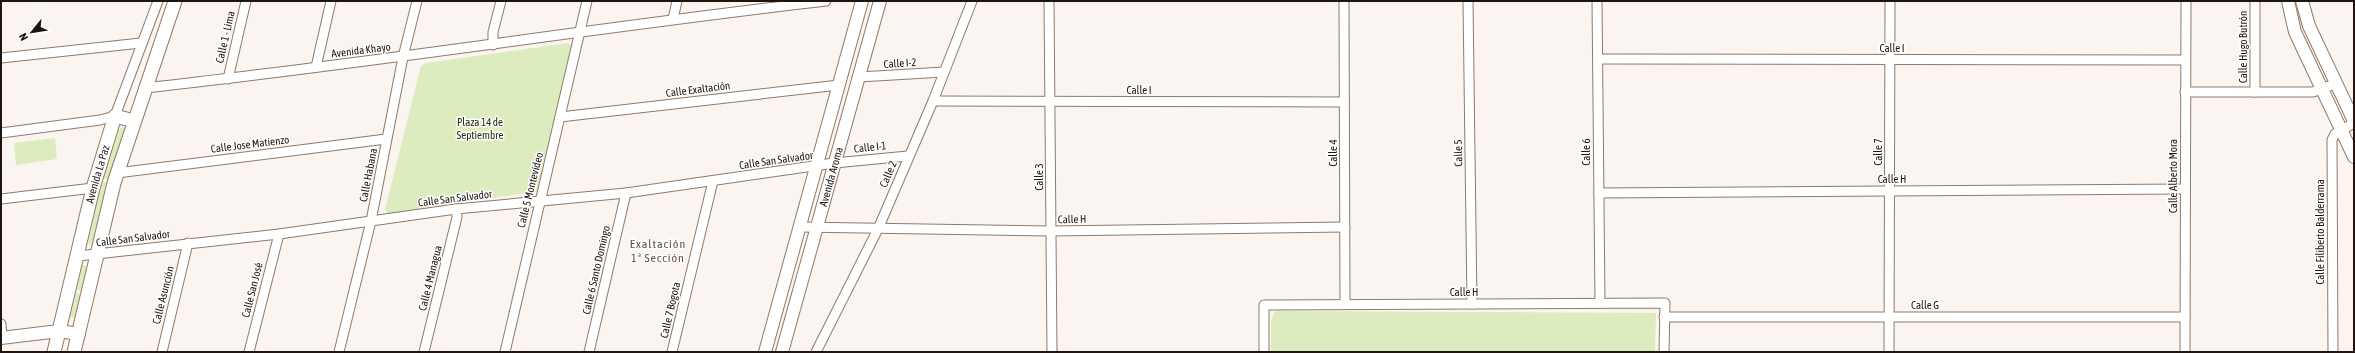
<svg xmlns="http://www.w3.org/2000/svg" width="2355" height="353" font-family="'Asap Condensed',sans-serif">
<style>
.green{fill:#dcecbe}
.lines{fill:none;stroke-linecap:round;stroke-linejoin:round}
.minor-casing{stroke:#937865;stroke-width:11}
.tertiary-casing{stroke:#937865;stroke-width:14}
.secondary-casing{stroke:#937865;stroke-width:15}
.minor{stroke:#fff;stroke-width:9}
.tertiary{stroke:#fff;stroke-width:12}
.secondary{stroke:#fff;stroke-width:13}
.labels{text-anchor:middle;stroke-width:3;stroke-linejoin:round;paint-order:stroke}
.street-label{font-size:11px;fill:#1f150e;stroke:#fff}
.park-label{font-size:11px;fill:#252f0a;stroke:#fff}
.neighbourhood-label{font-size:12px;letter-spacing:1px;fill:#664d3b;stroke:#fff}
</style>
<rect width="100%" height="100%" fill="#fbf5f1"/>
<g class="green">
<polygon points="568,43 574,46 539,191 388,214 385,209 421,66 426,63"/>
<polygon points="123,127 124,130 108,180 103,178 119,129"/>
<polygon points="55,138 57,159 16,165 14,143"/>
<polygon points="102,182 107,183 93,245 90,246 88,243"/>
<polygon points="82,265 87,266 81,291 77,290"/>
<polygon points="76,293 80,294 75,318 70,317"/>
<polygon points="1275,311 1656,313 1655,352 1271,352 1271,320"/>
</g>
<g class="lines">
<defs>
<g id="minor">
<polyline points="1049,1 1052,352"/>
<polyline points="1344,1 1345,304"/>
<polyline points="1468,1 1472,304"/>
<polyline points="1597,1 1600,303"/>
<polyline points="2255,1 2255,92"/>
<polyline points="673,19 677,1"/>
<polyline points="493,45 493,32 501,1"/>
<polyline points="1,58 141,43"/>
<polyline points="1598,59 2185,60"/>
<polyline points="316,67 331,1"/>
<polyline points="859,77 944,72"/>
<polyline points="228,79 246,1"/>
<path d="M145 88C373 63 599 27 826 1"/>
<polyline points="2185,92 2313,92 2335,84"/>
<polyline points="933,101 1344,102"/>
<polyline points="560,117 839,85"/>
<polyline points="1,133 100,120 115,116 158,1"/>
<polyline points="117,173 386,139"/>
<polyline points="1599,193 2185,189"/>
<polyline points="1,199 93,188"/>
<polyline points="800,227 1051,231 1345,227"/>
<polyline points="78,256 279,234 456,209 626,193 834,163 908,156"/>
<polyline points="1664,317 2185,317"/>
<polyline points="1,324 2,338"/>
<polyline points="162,352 188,243"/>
<polyline points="249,352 279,234"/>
<polyline points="339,352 371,221 403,57 417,1"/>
<polyline points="424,352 457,217 456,209"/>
<polyline points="505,352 587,1"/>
<polyline points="589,352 626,193"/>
<polyline points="672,352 713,181"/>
<polyline points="816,352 878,229 933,101 972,1"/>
<polyline points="1264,352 1264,305 1665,303 1664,352"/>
<polyline points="1889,352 1890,1"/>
<polyline points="2185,352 2186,1"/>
<polyline points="2333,352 2332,140 2335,134 2354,123"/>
</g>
<g id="tertiary">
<polyline points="2288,1 2295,32 2354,157"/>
<polyline points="2302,1 2309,26 2354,121"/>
<polyline points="1,338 59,331 79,334"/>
<polyline points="765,352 862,1"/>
<path id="s1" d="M782 352 880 1"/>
</g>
<g id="secondary">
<path id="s2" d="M54 352 93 188 115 116 134 121"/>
<polyline points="74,352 114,183 175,1"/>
</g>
</defs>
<use href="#minor" class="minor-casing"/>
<use href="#tertiary" class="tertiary-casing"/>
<use href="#secondary" class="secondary-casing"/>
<use href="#minor" class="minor"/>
<use href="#tertiary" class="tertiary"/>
<use href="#secondary" class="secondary"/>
</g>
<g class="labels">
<g class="street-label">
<text transform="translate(225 37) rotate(-77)" y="4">Calle 1 - Lima</text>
<text transform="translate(2243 47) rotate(-90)" y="4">Calle Hugo Butrón</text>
<text x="1892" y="52">Calle I</text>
<text transform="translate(361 50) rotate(-7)" y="4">Avenida Khayo</text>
<text transform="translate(900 63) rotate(-4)" y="4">Calle I-2</text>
<text transform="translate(698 89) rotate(-7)" y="4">Calle Exaltación</text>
<text x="1139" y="94">Calle I</text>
<text transform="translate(250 144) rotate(-7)" y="4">Calle Jose Matienzo</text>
<text transform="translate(870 147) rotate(-6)" y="4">Calle I-1</text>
<text transform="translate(1586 152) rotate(-90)" y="4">Calle 6</text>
<text transform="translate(1878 152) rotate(-90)" y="4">Calle 7</text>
<text transform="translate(1333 153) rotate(-90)" y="4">Calle 4</text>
<text transform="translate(1458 153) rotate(-91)" y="4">Calle 5</text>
<text transform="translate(776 160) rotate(-8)" y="4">Calle San Salvador</text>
<text dy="4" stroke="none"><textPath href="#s2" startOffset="183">Avenida La Paz</textPath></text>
<text transform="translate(888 174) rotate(-67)" y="4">Calle 2</text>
<text transform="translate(368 175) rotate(-79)" y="4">Calle Habana</text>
<text dy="4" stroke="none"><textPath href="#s1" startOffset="182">Avenida Aroma</textPath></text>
<text transform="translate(2173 176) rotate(-90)" y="4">Calle Alberto Mora</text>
<text transform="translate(1039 177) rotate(-90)" y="4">Calle 3</text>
<text x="1892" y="183">Calle H</text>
<text transform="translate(530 190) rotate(-76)" y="4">Calle 5 Montevideo</text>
<text transform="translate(455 198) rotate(-7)" y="4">Calle San Salvador</text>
<text transform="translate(1072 219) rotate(-1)" y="4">Calle H</text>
<text transform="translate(2320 232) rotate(-90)" y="4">Calle Filiberto Balderrama</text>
<text transform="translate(133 238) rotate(-7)" y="4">Calle San Salvador</text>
<text transform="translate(596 270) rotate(-77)" y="4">Calle 6 Santo Domingo</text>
<text transform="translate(430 278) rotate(-76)" y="4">Calle 4 Managua</text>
<text transform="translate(252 290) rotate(-76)" y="4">Calle San José</text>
<text x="1464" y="296">Calle H</text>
<text transform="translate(163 295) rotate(-76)" y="4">Calle Asunción</text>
<text x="1925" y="309">Calle G</text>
<text transform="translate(670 310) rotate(-77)" y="4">Calle 7 Bogota</text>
</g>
<g class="park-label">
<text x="480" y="126">Plaza 14 de<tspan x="480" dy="13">Septiembre</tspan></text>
</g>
<g class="neighbourhood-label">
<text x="658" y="248">Exaltación<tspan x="658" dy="14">1ª Sección</tspan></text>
</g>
</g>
<rect width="2355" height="353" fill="none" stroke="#1f150e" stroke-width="4"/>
<g transform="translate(32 32) rotate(240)" stroke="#ffffff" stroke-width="3" paint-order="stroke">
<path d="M0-3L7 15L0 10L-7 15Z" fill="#1f150e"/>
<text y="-6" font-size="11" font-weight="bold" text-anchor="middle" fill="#1f150e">N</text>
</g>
</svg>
